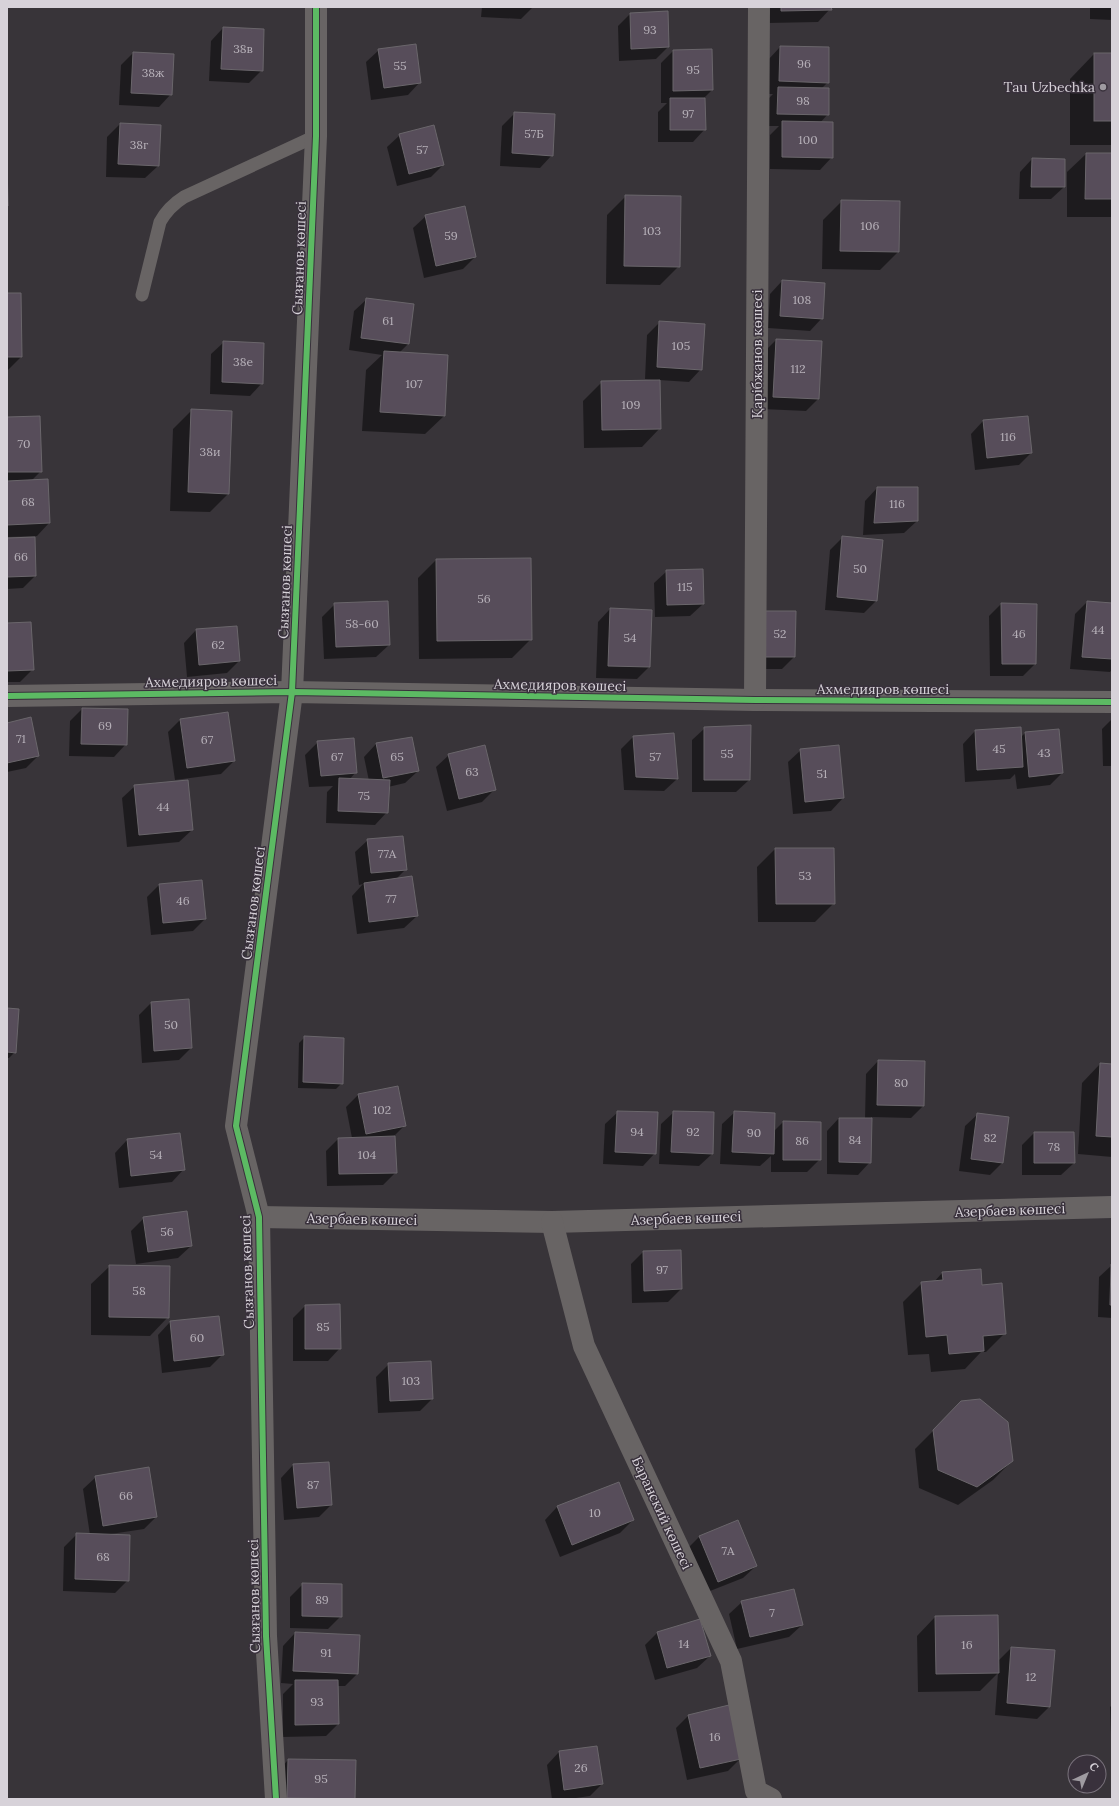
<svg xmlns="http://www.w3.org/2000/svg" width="1119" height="1806" font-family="Lora,serif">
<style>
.shadow{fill:#0007}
.building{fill:#574d5a;stroke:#6a666b}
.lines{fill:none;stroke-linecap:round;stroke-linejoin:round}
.lane{stroke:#686464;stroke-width:13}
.street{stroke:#686464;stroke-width:22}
.cycleway-casing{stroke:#39313c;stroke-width:8}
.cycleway{stroke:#5cba63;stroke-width:6}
.poi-dot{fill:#9f9ba1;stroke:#39313c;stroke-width:1.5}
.labels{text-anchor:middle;stroke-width:3;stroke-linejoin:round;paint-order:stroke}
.number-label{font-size:12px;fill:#b7b1b9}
.poi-label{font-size:14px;fill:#d7d2d9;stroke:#39313c;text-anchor:end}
.street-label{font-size:14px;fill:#d7d2d9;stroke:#39313c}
</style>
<rect width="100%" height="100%" fill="#383439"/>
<g class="shadow">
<polygon points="482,7 533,7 521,19 481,17"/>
<polygon points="769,7 830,7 830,9 818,22 769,23"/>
<polygon points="1090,7 1112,7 1112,20 1090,19"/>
<polygon points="630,14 668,47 656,59 619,61 618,26"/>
<polygon points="223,28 262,70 249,83 209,81 211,41"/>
<polygon points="780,47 828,82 821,89 828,114 820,123 832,157 820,170 770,169 770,135 779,126 765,126 766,101 773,94 767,94 768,60"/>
<polygon points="379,50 420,82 408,95 371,100 366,62"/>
<polygon points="673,51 712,90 704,98 705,129 693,142 658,142 658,112 667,103 661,103 661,63"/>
<polygon points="133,53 171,94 159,107 119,105 121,65"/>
<polygon points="1094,54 1112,54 1112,145 1070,145 1070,79"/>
<polygon points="515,113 552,155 540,168 500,166 502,126"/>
<polygon points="120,124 160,126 158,166 145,178 106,177 107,137"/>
<polygon points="400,135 443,165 431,177 397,186 387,147"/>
<polygon points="1086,154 1112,154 1112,217 1067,217 1067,172"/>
<polygon points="1032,159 1064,187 1051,199 1019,199 1020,172"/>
<polygon points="626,196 679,266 660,285 606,284 607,215"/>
<polygon points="842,201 898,252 880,270 822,269 823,220"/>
<polygon points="426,216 475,257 463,269 424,278 413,228"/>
<polygon points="782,281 822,318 810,331 768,328 770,294"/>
<polygon points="7,294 21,357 7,371"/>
<polygon points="367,299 413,305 408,344 399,353 444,416 425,434 362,431 366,370 382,355 349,350 354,311"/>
<polygon points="660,322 701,369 689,382 659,380 660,428 642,447 584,448 583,401 602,382 656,381 656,380 645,379 647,335"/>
<polygon points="776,340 818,399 806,411 761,409 764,352"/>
<polygon points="224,342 262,383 250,396 210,394 211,354"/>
<polygon points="192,410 228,494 210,512 170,511 173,429"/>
<polygon points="7,418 41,471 31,481 47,480 49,523 37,536 7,537"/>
<polygon points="983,421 1031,453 1019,465 975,470 971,434"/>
<polygon points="877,488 917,521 904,533 863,535 865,501"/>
<polygon points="843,537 876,601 864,613 825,610 830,550"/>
<polygon points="7,539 35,576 23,588 7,589"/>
<polygon points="436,560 531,639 512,658 419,659 418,578"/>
<polygon points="667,571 703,604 690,616 655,617 654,583"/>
<polygon points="1087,602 1112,604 1112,669 1110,672 1070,669 1075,614"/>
<polygon points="335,604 389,645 376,657 324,659 322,617"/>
<polygon points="1001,604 1035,664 1023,676 990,676 989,616"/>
<polygon points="610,609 651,611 649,667 637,679 596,678 598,622"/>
<polygon points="7,624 33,669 20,682 7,682"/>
<polygon points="753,624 794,657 782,669 752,669"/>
<polygon points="196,630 239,661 227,673 187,677 184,643"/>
<polygon points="82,709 126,744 114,757 69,756 70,721"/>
<polygon points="1112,719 1112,766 1103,766 1102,729"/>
<polygon points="180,720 234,761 221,774 175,780 168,732"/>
<polygon points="7,724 38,756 26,768 7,772"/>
<polygon points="705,728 749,780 736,792 692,792 692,740"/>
<polygon points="1058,730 1062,773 1050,785 1017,789 1015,774 1010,779 965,782 963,744 975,731 1021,737 1025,733"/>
<polygon points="633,737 677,779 664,791 624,790 621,749"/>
<polygon points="318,742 356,772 349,780 369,781 364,757 376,744 418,771 405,783 388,787 387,812 375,825 326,823 327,792 333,786 309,787 305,755"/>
<polygon points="838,746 843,798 831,811 793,814 788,762 801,750"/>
<polygon points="449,755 495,789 482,802 447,811 436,767"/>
<polygon points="135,786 192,830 179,842 127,847 122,798"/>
<polygon points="368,840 406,869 396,879 417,916 404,928 357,934 352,896 363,884 359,885 355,852"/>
<polygon points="775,849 834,903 815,922 758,922 757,867"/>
<polygon points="160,884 205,919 193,931 151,935 147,897"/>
<polygon points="151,1003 191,1048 179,1060 142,1063 139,1015"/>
<polygon points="7,1009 15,1052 9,1058 7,1058"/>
<polygon points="305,1037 342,1083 336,1089 298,1088 299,1043"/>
<polygon points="878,1061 923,1106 911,1118 871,1117 870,1162 858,1175 827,1174 827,1131 839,1118 865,1119 866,1074"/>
<polygon points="1100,1064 1112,1065 1112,1157 1078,1154 1082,1083"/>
<polygon points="397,1087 405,1125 394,1136 396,1172 383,1185 327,1186 326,1151 338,1139 352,1138 346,1107 358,1095"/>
<polygon points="618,1112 655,1153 643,1166 603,1164 605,1124"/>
<polygon points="674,1112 712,1154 699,1166 659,1164 661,1124"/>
<polygon points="735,1112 773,1132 783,1122 820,1159 807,1172 771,1172 771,1156 760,1166 720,1164 722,1124"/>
<polygon points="978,1114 1002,1163 990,1175 959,1171 965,1126"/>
<polygon points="1034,1133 1074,1163 1061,1175 1022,1175 1022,1145"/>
<polygon points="180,1134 184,1169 172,1182 119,1188 115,1153 127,1140"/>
<polygon points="144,1218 191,1246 178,1258 136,1264 131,1231"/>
<polygon points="680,1251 681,1289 668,1302 632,1303 631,1264 643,1252"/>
<polygon points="1112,1265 1112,1318 1098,1317 1099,1277"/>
<polygon points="110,1266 168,1317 150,1336 91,1335 91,1284"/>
<polygon points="942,1273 981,1286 1005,1333 986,1352 981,1352 965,1369 931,1372 929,1354 908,1355 903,1302 922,1283 934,1282"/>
<polygon points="305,1306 340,1348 328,1361 293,1361 293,1318"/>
<polygon points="218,1317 222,1355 210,1367 162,1373 158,1335 170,1322"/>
<polygon points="389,1364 432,1399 420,1411 378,1413 376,1377"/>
<polygon points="943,1421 1012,1461 993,1480 958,1505 919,1488 915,1449"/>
<polygon points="293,1465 331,1505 319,1517 284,1520 281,1478"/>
<polygon points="96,1477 156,1517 144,1529 111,1534 128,1580 115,1593 63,1591 64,1547 77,1534 90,1535 83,1489"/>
<polygon points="618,1483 633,1520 620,1533 560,1557 545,1520 557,1507"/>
<polygon points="699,1537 756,1566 743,1578 705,1593 687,1549"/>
<polygon points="303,1584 341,1616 328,1629 290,1628 290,1597"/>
<polygon points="742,1602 802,1625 789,1637 737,1649 729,1614"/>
<polygon points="935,1617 998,1661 1011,1648 1050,1706 1037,1719 995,1715 998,1673 980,1691 918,1692 917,1636"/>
<polygon points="295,1633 357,1674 345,1686 337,1686 338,1724 326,1736 283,1737 283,1694 293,1684 281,1683 283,1646"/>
<polygon points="657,1633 710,1656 697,1668 655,1680 645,1645"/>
<polygon points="1112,1705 1112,1762 1110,1707"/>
<polygon points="688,1716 740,1759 728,1771 687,1780 676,1728"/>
<polygon points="559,1752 602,1784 590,1796 569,1799 552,1799 547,1765"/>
<polygon points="288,1760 355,1761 354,1799 275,1799 276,1773"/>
</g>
<g class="building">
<polygon points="781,7 831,7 832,10 781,11"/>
<polygon points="668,11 669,47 631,49 630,13"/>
<polygon points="223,27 264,29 263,71 221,69"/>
<polygon points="416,44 421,83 384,88 378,49"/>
<polygon points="780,46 829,47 829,83 779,81"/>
<polygon points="712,49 713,90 673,91 673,50"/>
<polygon points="133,52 174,54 172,95 131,93"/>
<rect x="1094" y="53" width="18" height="68"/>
<polygon points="778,87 829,88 829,115 777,114"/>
<polygon points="670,98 705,98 706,130 670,130"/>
<polygon points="514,112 555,114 553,156 512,153"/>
<polygon points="782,121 833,122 833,158 782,157"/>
<polygon points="120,123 161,125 159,166 118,164"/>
<polygon points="434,125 444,165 409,174 399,134"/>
<polygon points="1086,153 1112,153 1112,199 1085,199"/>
<polygon points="1032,158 1065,159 1065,187 1031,187"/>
<polygon points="7,160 8,206 7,206"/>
<polygon points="625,195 681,196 680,267 624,266"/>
<polygon points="841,200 900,201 899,252 840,251"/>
<polygon points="465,206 476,257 436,266 425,215"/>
<polygon points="782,280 825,283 823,319 780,316"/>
<polygon points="7,293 21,293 22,357 7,357"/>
<polygon points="366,298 414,304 409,344 361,338"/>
<polygon points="659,321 705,324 702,370 657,367"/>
<polygon points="776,339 822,341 819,399 773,397"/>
<polygon points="223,341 264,343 263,384 222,382"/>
<polygon points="384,351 448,355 445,416 380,412"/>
<polygon points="660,380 661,429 602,430 601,381"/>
<polygon points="191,409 232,411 229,494 188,492"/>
<polygon points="40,416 42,472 7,472 7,417"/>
<polygon points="1028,416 1032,453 987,458 983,420"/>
<polygon points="48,479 50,523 7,525 7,481"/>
<polygon points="877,487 918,487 918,521 874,523"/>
<polygon points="842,536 883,540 877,601 837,597"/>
<polygon points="35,537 36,576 7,577 7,538"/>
<polygon points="531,558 532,640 437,641 436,559"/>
<polygon points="703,569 704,604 667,605 666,570"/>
<polygon points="388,601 390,645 336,647 334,603"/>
<polygon points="1087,601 1112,603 1112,659 1082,657"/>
<polygon points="1001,603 1037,604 1036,664 1002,664"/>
<polygon points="610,608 652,610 650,667 608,666"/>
<polygon points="765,611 796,611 795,657 764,657"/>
<polygon points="31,622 34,670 7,671 7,623"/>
<polygon points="237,626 240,661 199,665 196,629"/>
<polygon points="82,708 128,709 127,745 81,744"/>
<polygon points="228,712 235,761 187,768 180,719"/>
<polygon points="31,717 39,756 7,763 7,723"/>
<polygon points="751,725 750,780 704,780 704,727"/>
<polygon points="1021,727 1023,767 977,770 975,730"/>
<polygon points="1059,729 1063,773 1029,777 1025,732"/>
<polygon points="674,733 678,779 636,777 633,736"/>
<polygon points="412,737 419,771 383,778 376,743"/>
<polygon points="354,738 357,773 321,776 317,741"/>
<polygon points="485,745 496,790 459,799 448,754"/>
<polygon points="839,745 844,798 805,802 800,749"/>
<polygon points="339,778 390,780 388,813 338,811"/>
<polygon points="188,780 193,830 139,835 134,785"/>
<polygon points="403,836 407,870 371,873 367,839"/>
<polygon points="775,848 834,848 835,904 776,904"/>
<polygon points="412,876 418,916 369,922 364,883"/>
<polygon points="202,880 206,919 163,923 159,884"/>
<polygon points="189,999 192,1048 154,1051 151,1002"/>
<polygon points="7,1008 19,1009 16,1053 7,1052"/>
<polygon points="304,1036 344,1038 343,1084 303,1082"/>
<polygon points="878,1060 925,1061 924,1106 877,1105"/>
<polygon points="1100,1063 1112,1064 1112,1137 1096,1136"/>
<polygon points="398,1086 406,1126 366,1134 358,1094"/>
<polygon points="617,1111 658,1112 656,1154 615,1152"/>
<polygon points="673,1111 714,1112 713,1154 671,1152"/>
<polygon points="734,1111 775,1113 774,1154 732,1152"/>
<polygon points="977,1113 1009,1117 1003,1163 971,1159"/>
<polygon points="839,1118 872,1118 871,1163 839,1162"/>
<polygon points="783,1121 821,1122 821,1160 783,1160"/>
<polygon points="1034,1132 1074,1132 1075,1163 1034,1163"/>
<polygon points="180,1133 185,1170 131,1176 127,1139"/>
<polygon points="395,1136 397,1173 339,1174 338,1138"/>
<polygon points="187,1211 192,1246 148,1252 143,1217"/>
<polygon points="681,1250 682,1289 644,1291 643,1251"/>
<polygon points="1111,1264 1112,1264 1112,1305 1110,1305"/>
<polygon points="109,1265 170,1266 169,1318 109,1317"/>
<polygon points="981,1269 982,1285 1002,1283 1006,1334 983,1336 984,1351 949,1354 947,1335 926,1337 921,1282 943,1280 942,1272"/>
<polygon points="340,1304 341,1349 305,1349 305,1305"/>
<polygon points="219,1316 224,1355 174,1361 170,1321"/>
<polygon points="431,1361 433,1399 390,1401 388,1363"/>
<polygon points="980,1399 1008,1422 1013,1461 977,1487 938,1470 933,1430 961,1401"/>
<polygon points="329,1462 332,1505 297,1508 293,1464"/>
<polygon points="149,1467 157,1517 103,1526 95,1476"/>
<polygon points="619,1482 634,1520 572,1545 557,1506"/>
<polygon points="738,1520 757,1566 718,1582 699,1536"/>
<polygon points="76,1533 130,1535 129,1581 75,1579"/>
<polygon points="302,1583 342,1584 342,1617 302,1616"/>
<polygon points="794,1589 803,1625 750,1637 741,1601"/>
<polygon points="998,1615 999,1673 936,1674 935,1616"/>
<polygon points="700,1619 711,1656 667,1668 657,1632"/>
<polygon points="295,1632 360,1635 358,1674 293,1671"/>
<polygon points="1011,1647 1055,1650 1050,1707 1007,1703"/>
<polygon points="295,1680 338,1680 339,1724 295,1725"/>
<polygon points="729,1705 741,1759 700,1768 688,1715"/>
<polygon points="597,1746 603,1784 564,1790 559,1751"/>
<polygon points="288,1759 356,1760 355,1799 287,1798"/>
</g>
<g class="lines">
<path class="lane" d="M142 295 160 222C166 211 173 204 184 197L316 136"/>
<g class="street">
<polyline points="7,696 292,692 755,700 1112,702"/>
<polyline points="755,700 759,7"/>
<polyline points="259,1217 552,1222 1112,1207"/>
<polyline points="552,1222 584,1346 731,1661 756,1791 771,1799"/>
<polyline points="276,1799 266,1636 259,1217 236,1126 292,692 316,136 316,7"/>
</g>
<defs>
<g id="cycleway">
<polyline points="7,696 292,692 755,700 1112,702"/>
<polyline points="276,1799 266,1636 259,1217 236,1126 292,692 316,136 316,7"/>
</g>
</defs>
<use href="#cycleway" class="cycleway-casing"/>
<use href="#cycleway" class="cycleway"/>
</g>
<circle class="poi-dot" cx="1103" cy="87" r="4"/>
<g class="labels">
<g class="number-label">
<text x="650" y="34">93</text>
<text x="243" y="53">38в</text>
<text x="804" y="68">96</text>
<text x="400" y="70">55</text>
<text x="693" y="74">95</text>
<text x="153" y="77">38ж</text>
<text x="803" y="105">98</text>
<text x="688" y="118">97</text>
<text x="534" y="138">57Б</text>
<text x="808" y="144">100</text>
<text x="139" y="149">38г</text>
<text x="422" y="154">57</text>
<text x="870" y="230">106</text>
<text x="652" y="235">103</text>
<text x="451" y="240">59</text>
<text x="802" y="304">108</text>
<text x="388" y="325">61</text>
<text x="681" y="350">105</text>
<text x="243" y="366">38е</text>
<text x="798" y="373">112</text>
<text x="414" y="388">107</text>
<text x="631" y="409">109</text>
<text x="1008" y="441">116</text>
<text x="24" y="448">70</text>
<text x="210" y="456">38и</text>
<text x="28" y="506">68</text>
<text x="897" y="508">116</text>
<text x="21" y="561">66</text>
<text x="860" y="573">50</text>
<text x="685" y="591">115</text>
<text x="484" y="603">56</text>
<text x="362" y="628">58-60</text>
<text x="1098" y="634">44</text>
<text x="780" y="638">52</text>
<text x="1019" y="638">46</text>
<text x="630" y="642">54</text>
<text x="218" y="649">62</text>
<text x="105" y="730">69</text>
<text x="21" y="743">71</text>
<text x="207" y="744">67</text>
<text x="999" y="753">45</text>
<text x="1044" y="757">43</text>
<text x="727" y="758">55</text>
<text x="337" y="761">67</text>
<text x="397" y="761">65</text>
<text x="655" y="761">57</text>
<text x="472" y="776">63</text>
<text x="822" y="778">51</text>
<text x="364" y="800">75</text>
<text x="163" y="811">44</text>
<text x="387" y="858">77А</text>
<text x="805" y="880">53</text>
<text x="391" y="903">77</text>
<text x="183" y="905">46</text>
<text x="171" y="1029">50</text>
<text x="901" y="1087">80</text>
<text x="382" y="1114">102</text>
<text x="637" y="1136">94</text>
<text x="693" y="1136">92</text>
<text x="754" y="1137">90</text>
<text x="990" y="1142">82</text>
<text x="855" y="1144">84</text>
<text x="802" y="1145">86</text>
<text x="1054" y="1151">78</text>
<text x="156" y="1159">54</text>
<text x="367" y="1159">104</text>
<text x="167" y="1236">56</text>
<text x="662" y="1274">97</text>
<text x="139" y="1295">58</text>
<text x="323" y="1331">85</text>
<text x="197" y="1342">60</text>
<text x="411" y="1385">103</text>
<text x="313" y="1489">87</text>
<text x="126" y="1500">66</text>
<text x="595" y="1517">10</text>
<text x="728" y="1555">7А</text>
<text x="103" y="1561">68</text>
<text x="322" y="1604">89</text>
<text x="772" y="1617">7</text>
<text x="684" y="1648">14</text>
<text x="967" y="1649">16</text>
<text x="326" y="1657">91</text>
<text x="1031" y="1681">12</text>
<text x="317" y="1706">93</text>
<text x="715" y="1741">16</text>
<text x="581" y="1772">26</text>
<text x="321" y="1783">95</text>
</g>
<g class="poi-label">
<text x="1095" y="92">Tau Uzbechka</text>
</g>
<g class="street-label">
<text transform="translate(299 258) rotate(-88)" y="5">Сызғанов көшесі</text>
<text transform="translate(757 354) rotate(-90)" y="5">Қарібжанов көшесі</text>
<text transform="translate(285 582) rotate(-88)" y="5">Сызғанов көшесі</text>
<text transform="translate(211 681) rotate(-1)" y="5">Ахмедияров көшесі</text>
<text transform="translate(560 685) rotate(1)" y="5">Ахмедияров көшесі</text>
<text x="883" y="694">Ахмедияров көшесі</text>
<text transform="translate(253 903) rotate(-83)" y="5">Сызғанов көшесі</text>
<text transform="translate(1010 1210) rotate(-2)" y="5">Азербаев көшесі</text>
<text transform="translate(686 1218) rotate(-2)" y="5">Азербаев көшесі</text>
<text transform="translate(362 1219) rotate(1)" y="5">Азербаев көшесі</text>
<text transform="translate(247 1272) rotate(-92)" y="5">Сызғанов көшесі</text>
<text transform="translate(662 1513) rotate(65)" y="5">Баранский көшесі</text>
<text transform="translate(254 1596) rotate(-91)" y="5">Сызғанов көшесі</text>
</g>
</g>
<rect width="1119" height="1806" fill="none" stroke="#d7d2d9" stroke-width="16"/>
<g transform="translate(1087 1774) rotate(44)"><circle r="19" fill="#39313c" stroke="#78717b"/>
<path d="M0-3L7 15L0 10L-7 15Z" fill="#9f9ba1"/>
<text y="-6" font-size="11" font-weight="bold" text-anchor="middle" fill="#d7d2d9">С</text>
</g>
</svg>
